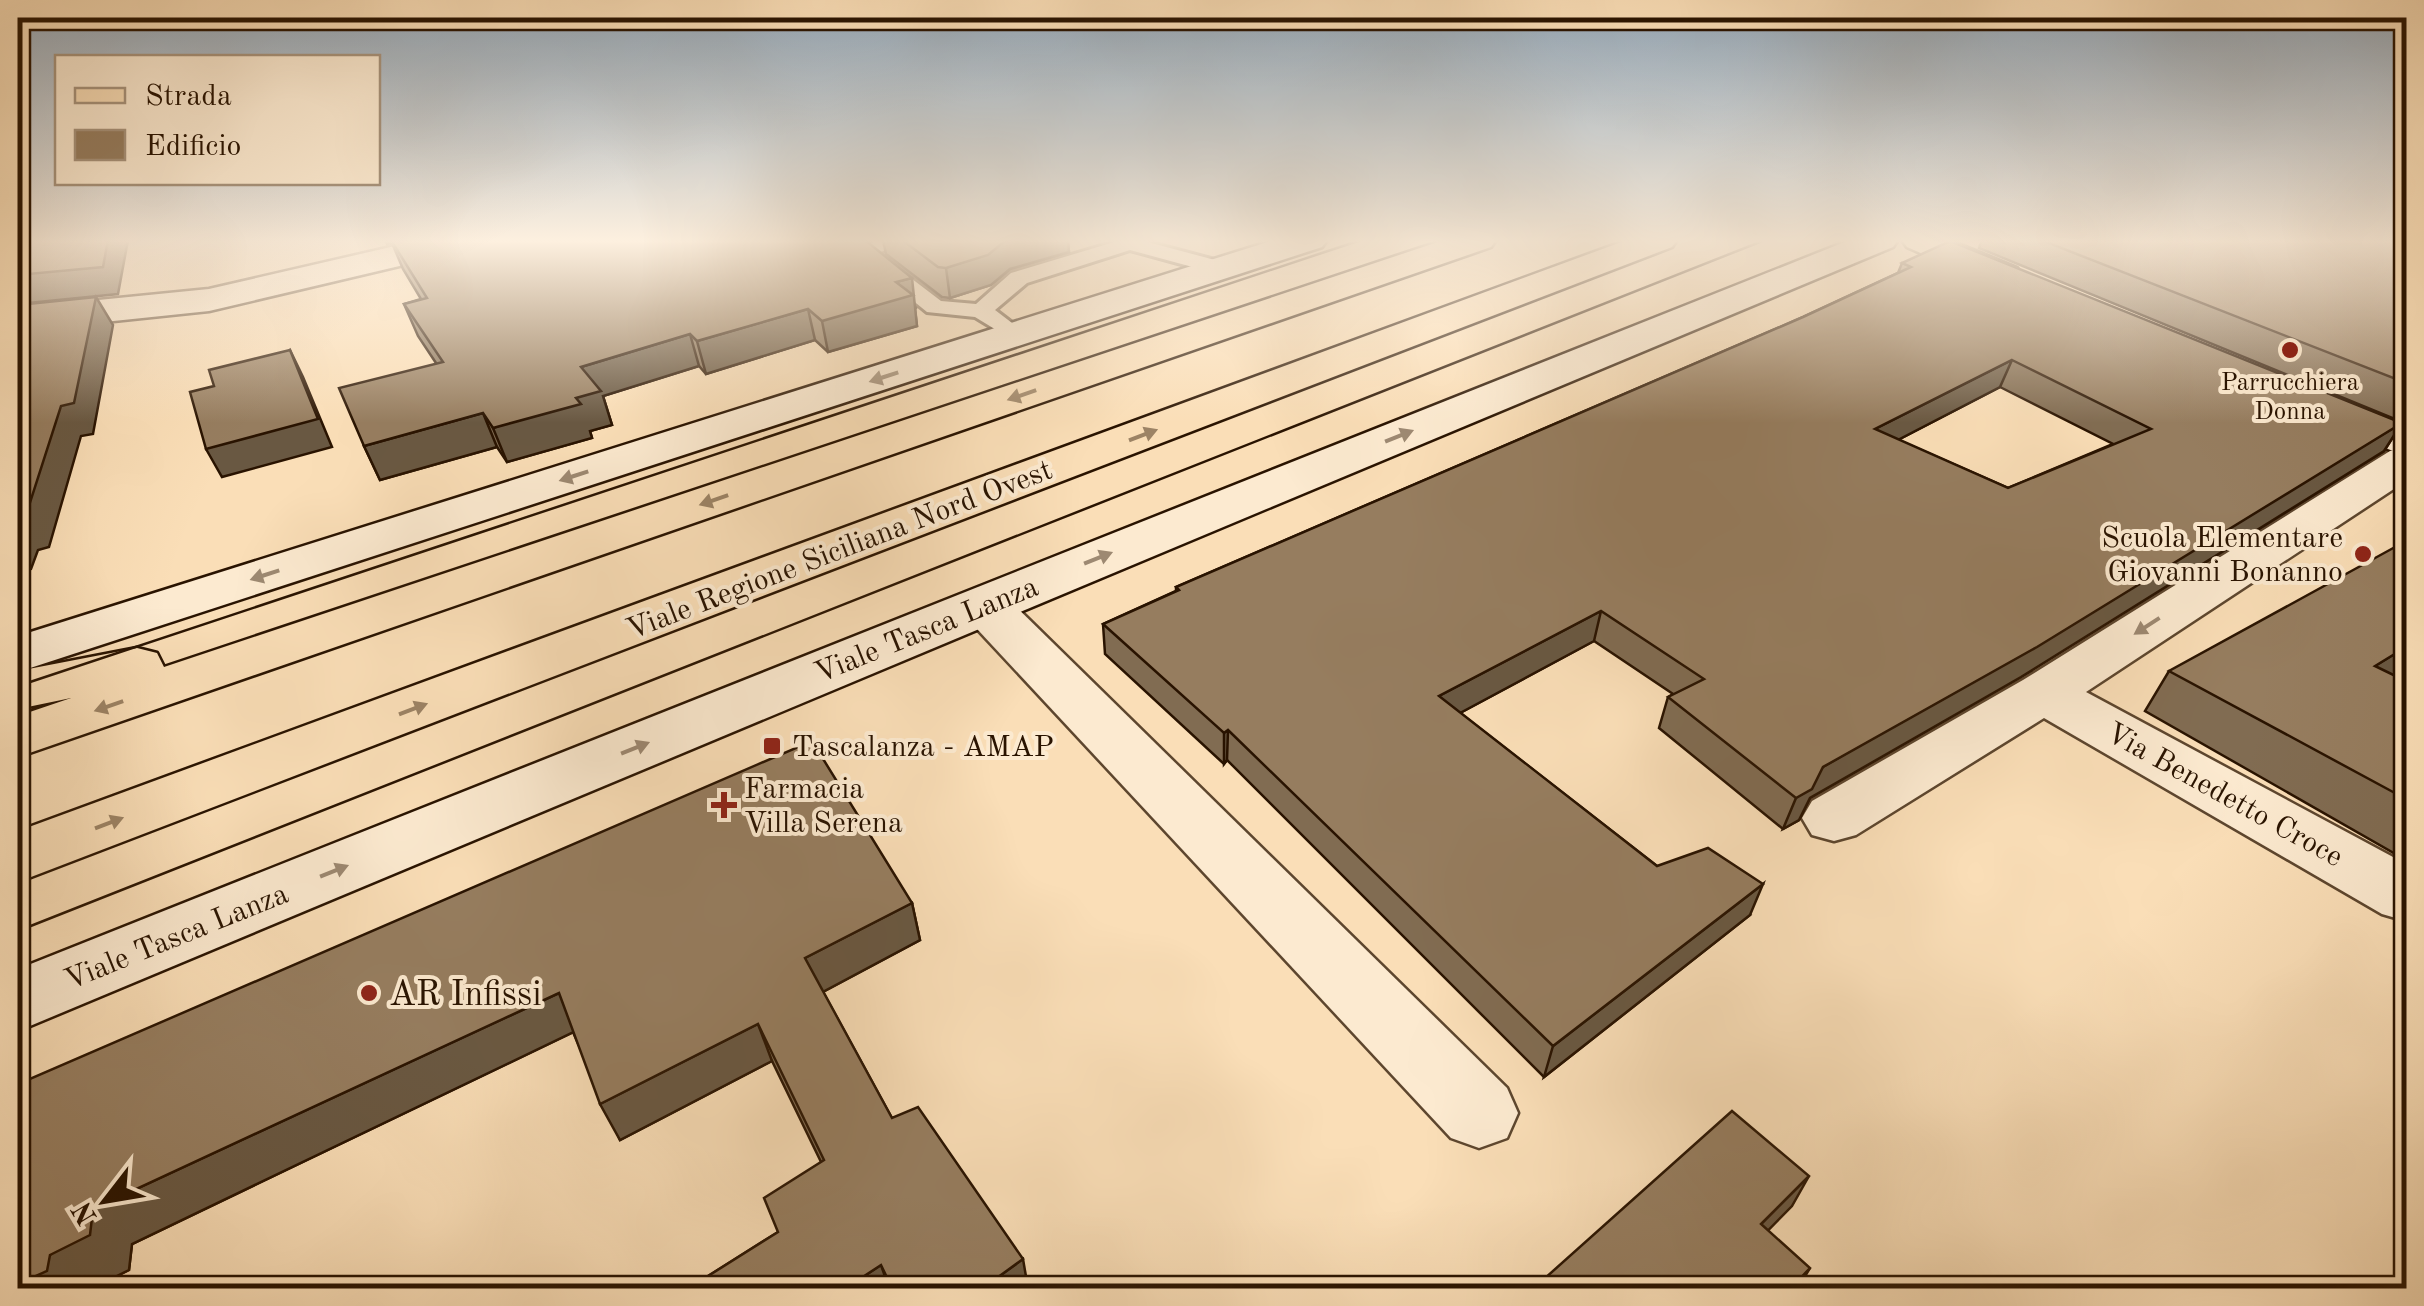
<svg xmlns="http://www.w3.org/2000/svg" width="2424" height="1306" font-family="'Old Standard TT',serif">
<style>
.lines{fill:none;stroke-linecap:round;stroke-linejoin:round}
.lane-casing{stroke:#5d462e;stroke-width:6}
.street-casing{stroke:#5d462e;stroke-width:5}
.secondary-casing{stroke:#291300;stroke-width:5}
.primary-casing{stroke:#291300;stroke-width:5}
.lane{fill:#fcead0;fill-rule:evenodd}
.street{fill:#fcead0;fill-rule:evenodd}
.secondary{fill:#fcead0;fill-rule:evenodd}
.primary{fill:#fadeb7;fill-rule:evenodd}
.tram{stroke:#291300;stroke-width:2.5}
.wall{fill:#816c52;stroke:#291300;stroke-width:2.5;fill-rule:evenodd}
.shaded-wall{fill:#695842;stroke:#291300;stroke-width:2.5}
.building{fill:#967d5f;stroke:#291300;stroke-width:2.5;fill-rule:evenodd}
.oneway{fill:#9d8972}
.oneway2{fill:#9c8365}
.poi-dot{fill:#8f2418;stroke:#fcead0;stroke-width:4}
.labels{text-anchor:middle;stroke-width:8;stroke-linejoin:round;paint-order:stroke}
.far-poi-label{font-size:25px;fill:#291300;stroke:#fcead0}
.poi-label{font-size:30px;fill:#291300;stroke:#fcead0;text-anchor:start}
.street-label{font-size:30px;fill:#291300;stroke:#fcead0}
.near-poi-label{font-size:35px;fill:#291300;stroke:#fcead0;text-anchor:start}
</style>
<rect width="100%" height="100%" fill="#fadeb7"/>
<filter id="stains"><feTurbulence type="fractalNoise" baseFrequency=".002" numOctaves="4"/><feColorMatrix values="0 0 0 0 .2 0 0 0 0 .09 0 0 0 0 .02 0 0 0 .5 -.17"/></filter>
<radialGradient id="worn" r=".72"><stop offset=".6" stop-color="#630" stop-opacity="0"/><stop offset="1" stop-color="#630" stop-opacity=".3"/></radialGradient>
<g class="lines">
<defs>
<polygon id="lane" points="878,240 912,240 878,253 941,301 976,304 1011,273 1121,240 1140,240 1230,264 1233,269 1222,275 1130,250 1027,283 995,310 1028,335 1016,342 975,317 927,312 852,251"/>
<g id="street">
<polygon points="421,240 485,240 480,247 209,311 18,331 18,308 209,289"/>
<polygon points="2406,447 2406,481 2086,692 2406,864 2406,921 2382,914 2044,718 1856,835 1834,841 1812,835 1802,818 1812,801 2023,680 2390,451"/>
<polygon points="984,589 1003,594 1507,1088 1518,1113 1507,1138 1479,1148 1451,1138 965,616 958,605 965,594"/>
</g>
<g id="secondary">
<polygon points="1274,240 1327,240 1322,247 18,672 18,636"/>
<polygon points="1850,240 1898,240 1893,247 18,1031 18,969"/>
<polygon points="1902,240 1949,240 2017,268 2022,276 2017,284 2004,287 1991,284 1907,247"/>
<polygon points="2323,396 2406,427 2406,456 2308,418 2302,409 2308,400"/>
</g>
<g id="primary">
<polygon points="1444,240 1496,240 1491,247 18,757 18,716 71,698 18,709 18,671 137,648 157,653 164,667"/>
<polygon points="1627,240 1677,240 1672,247 18,882 18,831"/>
</g>
</defs>
<use href="#lane" class="lane-casing"/>
<use href="#street" class="street-casing"/>
<use href="#secondary" class="secondary-casing"/>
<use href="#primary" class="primary-casing"/>
<use href="#lane" class="lane"/>
<use href="#street" class="street"/>
<use href="#secondary" class="secondary"/>
<use href="#primary" class="primary"/>
<g class="tram">
<polyline points="18,686 1361,240"/>
<polyline points="18,931 1765,240"/>
</g>
</g>
<g class="wall">
<polygon points="385,240 870,240 867,242 916,308 915,309 917,326 828,352 815,340 706,374 699,366 603,396 612,425 590,431 592,438 507,462 497,447 380,480 364,446 436,363 418,336 404,304 421,299 403,269 392,243 387,244"/>
<polygon points="883,240 1068,240 1069,252 1010,269 991,285 950,298 942,297 886,254"/>
<polygon points="1982,240 2406,240 2406,415 2402,422 1979,248"/>
<path d="M1902 263 2402 423 2384 451 2021 677 1810 798 1799 820 1783 829 1659 728 1668 697 1673 694 1594 641 1460 713 1657 866 1750 915 1544 1077 1227 760 1224 764 1105 654 1103 624 1176 591V587L1803 317 1898 273ZM2000 387 2113 444 2008 488 1898 440Z"/>
<polygon points="2406,668 2394,675 2406,681 2406,860 2145,711 2169,671"/>
<polygon points="912,903 920,940 823,992 892,1118 1028,1288 689,1288 778,1232 821,1162 772,1061 620,1140 573,1032 132,1244 129,1270 93,1288 18,1288 18,1084"/>
</g>
<g class="shaded-wall">
<polygon points="108,240 128,240 118,294 18,304 18,275"/>
<polygon points="1006,240 1068,240 1069,252 1010,269 991,285 950,298 946,268"/>
<polygon points="912,278 917,326 828,352 822,321 896,282"/>
<polygon points="96,297 113,325 93,434 81,436 49,547 38,550 31,569 18,572 18,517"/>
<polygon points="808,309 815,340 706,374 697,341"/>
<polygon points="690,334 699,366 603,396 612,425 590,431 592,438 507,462 493,428 576,398 581,367"/>
<polygon points="290,350 303,377 332,447 222,477 206,449"/>
<polygon points="2012,360 2000,387 1865,457 1875,429"/>
<polygon points="483,413 497,447 380,480 364,446"/>
<polygon points="2402,423 2384,451 2021,677 1810,798 1799,820 1783,829 1796,798 1823,767"/>
<polygon points="1601,611 1594,641 1434,727 1439,696"/>
<polygon points="2406,647 2406,668 2345,706 2375,666"/>
<polygon points="1228,730 1227,760 1224,764 1224,733"/>
<polygon points="1763,884 1750,915 1544,1077 1553,1046"/>
<polygon points="912,903 920,940 817,995 805,958"/>
<polygon points="559,993 578,1030 132,1244 129,1270 93,1288 18,1288 18,1284 50,1255 93,1209"/>
<polygon points="758,1024 772,1061 620,1140 600,1104"/>
<polygon points="1809,1176 1792,1206 1745,1254 1761,1224"/>
<polygon points="1023,1259 1028,1288 983,1288"/>
<polygon points="881,1265 889,1288 846,1288"/>
<polygon points="1810,1268 1798,1288 1791,1288"/>
</g>
<g class="building">
<polygon points="18,240 108,240 103,267 18,275"/>
<polygon points="391,240 865,240 912,278 896,282 913,295 822,321 808,309 697,341 690,334 581,367 601,391 576,398 581,404 493,428 483,413 364,446 339,388 443,362 404,304 427,298"/>
<polygon points="902,240 1006,240 988,255 946,268 938,267"/>
<polygon points="2041,240 2406,240 2406,383"/>
<path d="M1950 241 2402 423 2037 647 1823 767 1812 789 1796 798 1668 697 1704 679 1601 611 1439 696 1657 866 1708 848 1763 884 1553 1046 1228 730 1224 733 1103 624 1179 590 1176 587 1803 317 1911 267 1902 263ZM2012 360 2151 429 2008 488 1875 429Z"/>
<polygon points="96,297 74,403 61,406 26,515 18,517 18,305"/>
<polygon points="290,350 318,419 206,449 190,392 214,386 209,370"/>
<polygon points="2406,541 2406,647 2375,666 2406,681 2406,799 2169,671"/>
<polygon points="812,741 912,903 805,958 892,1118 918,1107 1023,1259 983,1288 892,1288 881,1265 846,1288 689,1288 778,1232 764,1198 824,1160 758,1024 600,1104 559,993 93,1209 90,1235 50,1255 47,1271 18,1284 18,1084"/>
<polygon points="1732,1111 1809,1176 1761,1224 1810,1268 1791,1288 1534,1288"/>
</g>
<defs><path id="oneway-solid" d="M-6-.8H1V-3.2L6.5 0L1 3.2V.8H-6Z" transform="scale(2.5)"/></defs>
<g class="oneway">
<use href="#oneway-solid" transform="translate(884 377) rotate(162)"/>
<use href="#oneway-solid" transform="translate(1399 436) rotate(-22)"/>
<use href="#oneway-solid" transform="translate(574 476) rotate(162)"/>
<use href="#oneway-solid" transform="translate(1098 558) rotate(-22)"/>
<use href="#oneway-solid" transform="translate(265 575) rotate(162)"/>
<use href="#oneway-solid" transform="translate(2147 626) rotate(147)"/>
<use href="#oneway-solid" transform="translate(635 748) rotate(-22)"/>
<use href="#oneway-solid" transform="translate(334 871) rotate(-22)"/>
</g>
<g class="oneway2">
<use href="#oneway-solid" transform="translate(1022 395) rotate(161)"/>
<use href="#oneway-solid" transform="translate(1143 435) rotate(-21)"/>
<use href="#oneway-solid" transform="translate(714 500) rotate(161)"/>
<use href="#oneway-solid" transform="translate(109 706) rotate(161)"/>
<use href="#oneway-solid" transform="translate(413 709) rotate(-21)"/>
<use href="#oneway-solid" transform="translate(109 823) rotate(-21)"/>
</g>
<linearGradient id="sky" x2="0" y2="1"><stop stop-color="#93a9bc"/><stop offset="0.57" stop-color="#fdf0df"/><stop offset="1" stop-color="#fdf0df" stop-opacity="0"/></linearGradient>
<rect width="2424" height="423" fill="url(#sky)"/>
<g class="poi-dot">
<circle cx="2290" cy="350" r="10"/>
<circle cx="2363" cy="554" r="10"/>
<rect x="762" y="736" width="20" height="20" rx="5"/>
<path d="M719 790h10v10h10v10h-10v10h-10v-10h-10v-10h10z"/>
<circle cx="369" cy="993" r="10"/>
</g>
<g class="labels">
<g class="far-poi-label">
<text x="2290" y="390">Parrucchiera<tspan x="2290" dy="29">Donna</tspan></text>
</g>
<g class="poi-label">
<text x="2343" y="547" text-anchor="end">Scuola Elementare<tspan x="2343" dy="34">Giovanni Bonanno</tspan></text>
<text x="792" y="756">Tascalanza - AMAP</text>
<text x="744" y="798">Farmacia<tspan x="744" dy="34">Villa Serena</tspan></text>
</g>
<g class="street-label">
<text transform="translate(839 549) rotate(-21)" y="10">Viale Regione Siciliana Nord Ovest</text>
<text transform="translate(926 629) rotate(-22)" y="10">Viale Tasca Lanza</text>
<text transform="translate(2225 794) rotate(29)" y="10">Via Benedetto Croce</text>
<text transform="translate(176 936) rotate(-22)" y="10">Viale Tasca Lanza</text>
</g>
<g class="near-poi-label">
<text x="389" y="1005">AR Infissi</text>
</g>
</g>
<rect width="2424" height="1306" fill="none" stroke="#fadeb7" stroke-width="60"/>
<rect x="20" y="20" width="2384" height="1266" fill="none" stroke="#291300" stroke-width="5"/>
<rect x="30" y="30" width="2364" height="1246" fill="none" stroke="#291300" stroke-width="2.5"/>
<rect x="55" y="55" width="325" height="130" fill="#fcead0" stroke="#a8947d" stroke-width="2.5"/>
<rect x="75" y="88" width="50" height="15" fill="#fadeb7" stroke="#a8947d" stroke-width="2.5"/>
<text x="145" y="105" font-size="30" fill="#291300">Strada</text>
<rect x="75" y="130" width="50" height="30" fill="#967d5f" stroke="#a8947d" stroke-width="2.5"/>
<text x="145" y="155" font-size="30" fill="#291300">Edificio</text>
<g transform="translate(105 1201) rotate(239)" stroke="#fcead0" stroke-width="8" paint-order="stroke">
<path d="M0-8L18 38L0 25L-18 38Z" fill="#291300"/>
<text y="-15" font-size="28" font-weight="bold" text-anchor="middle" fill="#291300">N</text>
</g>
<rect width="100%" height="100%" filter="url(#stains)"/>
<rect width="100%" height="100%" fill="url(#worn)"/>
</svg>
